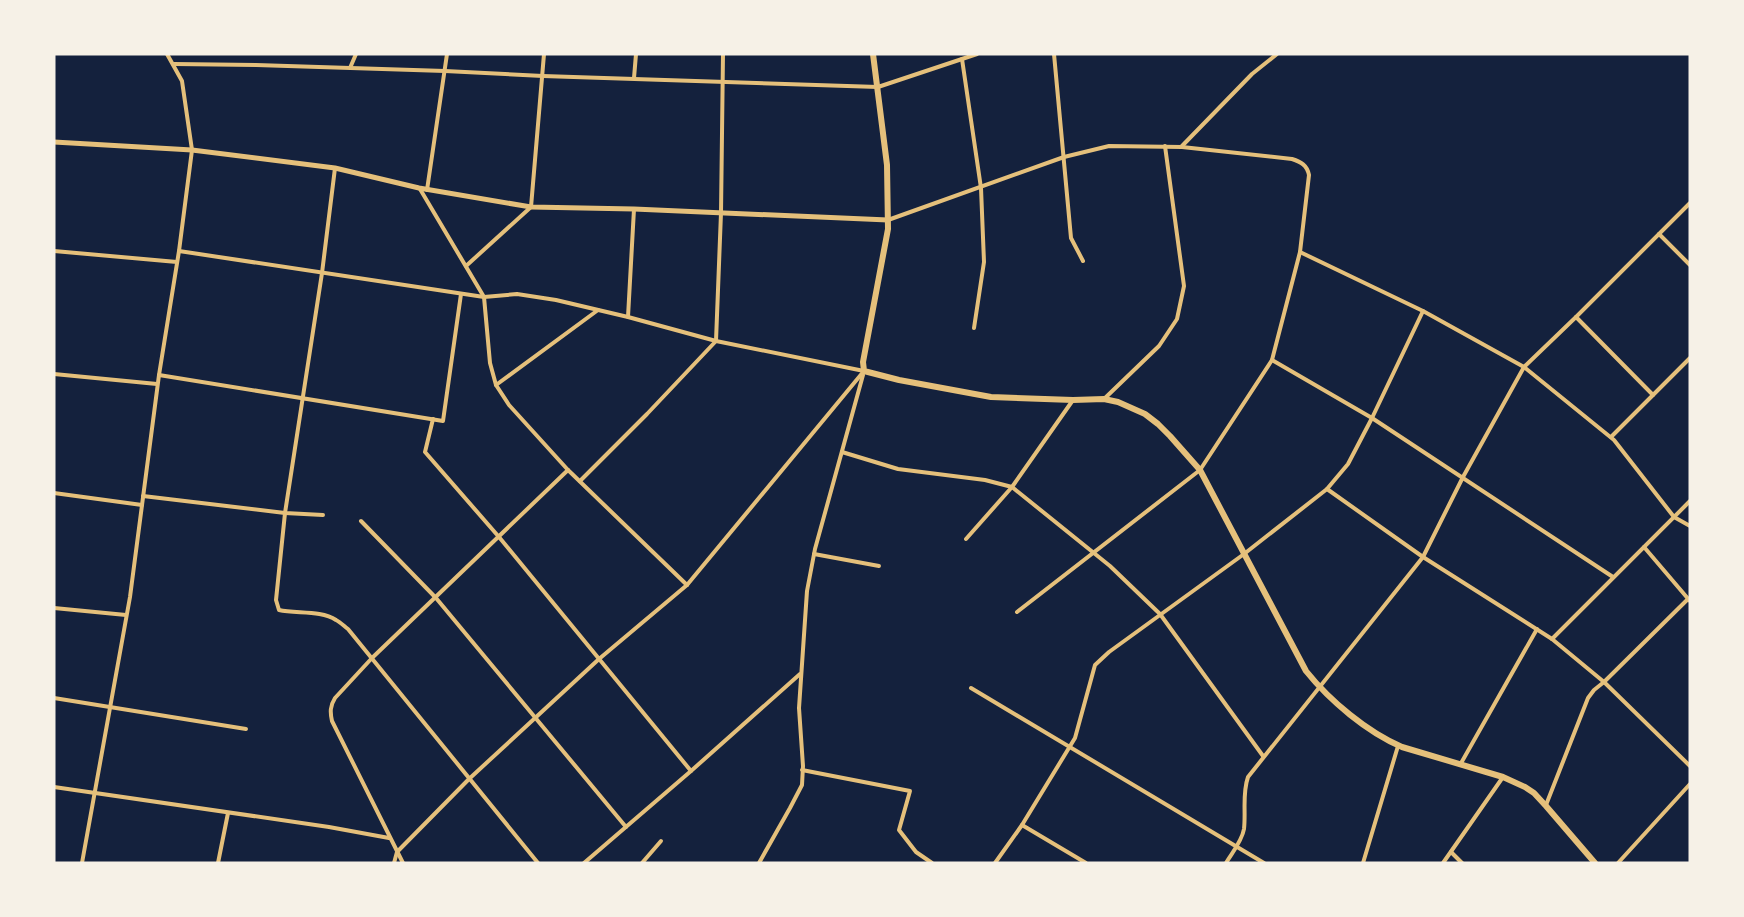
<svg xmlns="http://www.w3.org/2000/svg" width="1744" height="917" font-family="Quicksand,sans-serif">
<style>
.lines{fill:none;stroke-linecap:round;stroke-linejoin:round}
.minor{stroke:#e5c07b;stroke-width:4}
.tertiary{stroke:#e5c07b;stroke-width:5}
.secondary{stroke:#e5c07b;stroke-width:6}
</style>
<rect width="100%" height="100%" fill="#14213d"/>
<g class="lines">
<g class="minor">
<polyline points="1054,54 1071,238 1083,261"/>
<polyline points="962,59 981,188 984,262 974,328"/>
<polyline points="174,64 256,65 445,71 543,76 878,87 977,54"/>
<polyline points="350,68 356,54"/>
<polyline points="634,78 636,54"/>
<polyline points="1182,146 1252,74 1277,54"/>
<path d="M335 168 322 273 285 513 276 600 279 610C296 614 321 610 336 620 340 622 344 626 348 629L538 863"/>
<polyline points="420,189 484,297 490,363 496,385 509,405 568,470 687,585"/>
<polyline points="427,190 447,54"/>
<path d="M888 220 1064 157 1109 146 1182 147 1292 159C1301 162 1307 165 1309 175L1300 252 1272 360 1200 470 1017 612"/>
<polyline points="1659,234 1690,265"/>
<polyline points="54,251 177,262"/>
<polyline points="179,251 484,297 517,294 556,300 628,317 716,341 864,371"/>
<polyline points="1300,252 1423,311 1524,367 1614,440 1674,517 1690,526"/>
<polyline points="466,266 531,207 544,54"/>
<polyline points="628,317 634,209"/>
<polyline points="1576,317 1653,395"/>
<polyline points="1272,360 1372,418 1613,577"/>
<polyline points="54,374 157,384"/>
<polyline points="159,375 443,421 461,294"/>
<polyline points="496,385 598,310"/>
<polyline points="1104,399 1159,346 1177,319 1184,286 1165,146"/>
<polyline points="433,419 425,452 499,537 691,771"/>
<polyline points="1611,437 1690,358"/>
<polyline points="842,452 898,469 985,480 1012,487 1110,566 1160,614 1263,756"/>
<polyline points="580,481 647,414 716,341 721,213 723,54"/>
<polyline points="1327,489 1423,557 1552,639 1604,682 1690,766"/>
<polyline points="54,493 142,505"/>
<polyline points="143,496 285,513 323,515"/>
<polyline points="361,521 436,598 626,827"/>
<polyline points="966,539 1012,487 1073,400"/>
<polyline points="1644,547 1690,601"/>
<polyline points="814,554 879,566"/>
<polyline points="54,608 126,615"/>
<polyline points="1552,639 1690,501"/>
<polyline points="971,688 1264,863"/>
<polyline points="54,698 246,729"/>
<polyline points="1460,765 1537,629"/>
<polyline points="802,770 910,791 899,830 916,852 932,863"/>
<polyline points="54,787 329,827 389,838"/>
<polyline points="1546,805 1588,698 1594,690 1604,682 1688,599"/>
<polyline points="1022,825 1086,863"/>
<polyline points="1451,852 1462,863"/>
<polyline points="82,863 130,597 159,375 179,251 192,150 182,81 167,54"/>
<polyline points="218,863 228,813"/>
<polyline points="394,863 397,852 469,779 599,659 687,585 864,371"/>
<path d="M403 863 332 721C330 712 330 706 335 698L372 658 568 470"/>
<polyline points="584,863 691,771 800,674"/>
<polyline points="642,863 661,841"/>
<polyline points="759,863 790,808 802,785 803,766 799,708 807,591 815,549 863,375"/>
<polyline points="995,863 1022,825 1075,738 1095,665 1109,652 1244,554 1327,489 1348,464 1372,418 1423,311"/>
<path d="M1226 863C1232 853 1242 841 1244 829 1246 811 1242 794 1248 777L1423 557 1463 477 1524 367 1576 317 1690 203"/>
<polyline points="1363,863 1398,746"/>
<polyline points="1443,863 1503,777"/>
<polyline points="1618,863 1690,784"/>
</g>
<polyline class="tertiary" points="54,142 192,150 335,168 419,188 531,207 634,209 888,220"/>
<path class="secondary" d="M873 54 887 165 888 229 863 362 864 371 899 380 991 397 1073 400 1104 399 1118 402 1145 414 1158 424 1170 436 1200 470 1306 671C1330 701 1367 732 1402 747L1503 777 1525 787 1534 793 1546 806 1595 863"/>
</g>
<rect width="1744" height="917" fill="none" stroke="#f6f1e7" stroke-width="111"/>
</svg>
